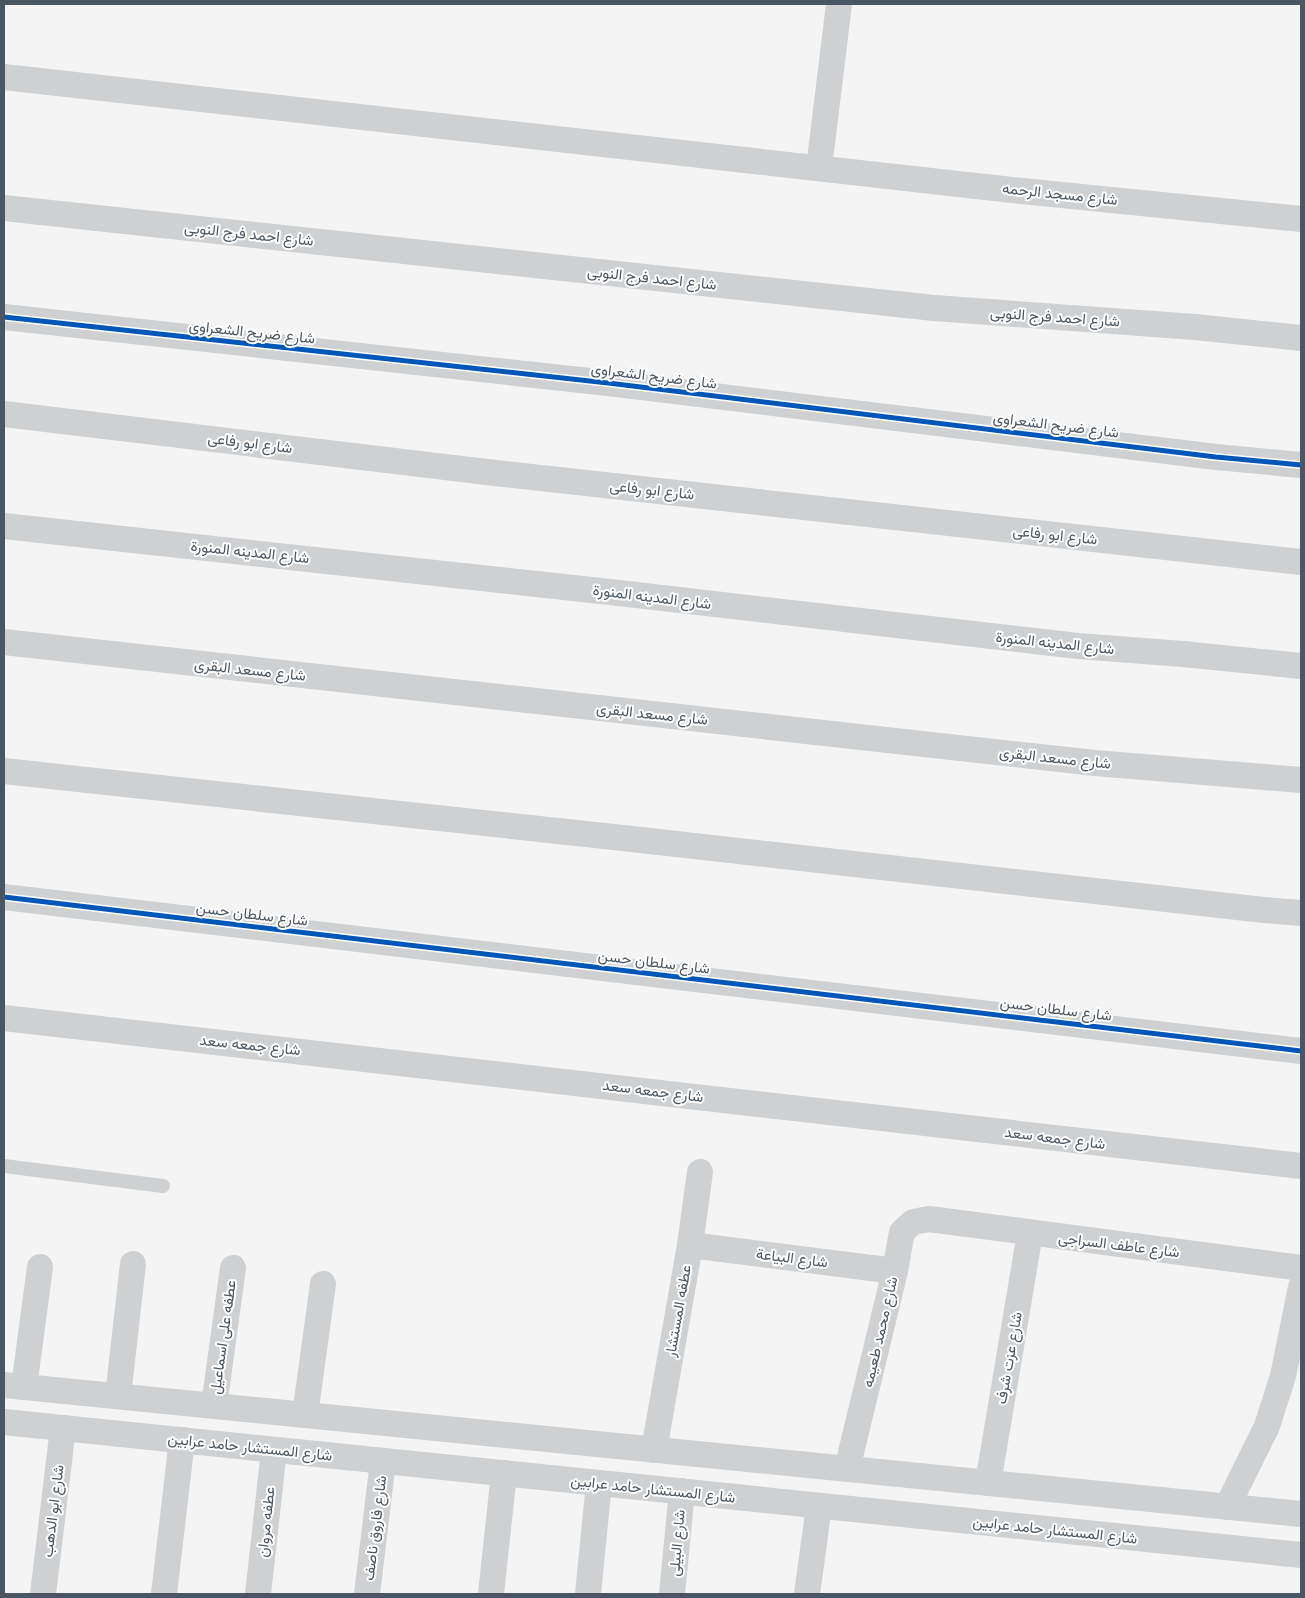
<svg xmlns="http://www.w3.org/2000/svg" width="1305" height="1598" font-family="'Fira Sans',Vazirmatn,sans-serif">
<style>
.lines{fill:none;stroke-linecap:round;stroke-linejoin:round}
.lane{stroke:#ced0d2;stroke-width:14}
.street{stroke:#ced0d2;stroke-width:26}
.cycleway-casing{stroke:#fff;stroke-width:8}
.cycleway{stroke:#0057b8;stroke-width:5}
.labels{text-anchor:middle;stroke-width:4;stroke-linejoin:round;paint-order:stroke}
.street-label{font-size:15px;fill:#4a5661;stroke:#fff}
</style>
<rect width="100%" height="100%" fill="#f4f4f4"/>
<g class="lines">
<polyline class="lane" points="4,1166 163,1186"/>
<g class="street">
<polyline points="4,77 1012,190 1301,219"/>
<polyline points="819,168 839,4"/>
<polyline points="4,208 934,308 1195,327 1301,338"/>
<polyline points="4,317 608,383 1216,457 1301,465"/>
<polyline points="4,414 495,473 1301,562"/>
<polyline points="4,526 619,593 1078,646 1183,654 1301,666"/>
<polyline points="4,642 1095,763 1301,780"/>
<polyline points="4,771 632,839 1264,910 1301,913"/>
<polyline points="4,897 1301,1051"/>
<polyline points="4,1018 1301,1166"/>
<polyline points="690,1245 895,1271"/>
<polyline points="4,1385 1301,1514"/>
<polyline points="24,1387 40,1267"/>
<polyline points="118,1396 133,1264"/>
<polyline points="214,1406 233,1268"/>
<polyline points="305,1415 323,1284"/>
<polyline points="4,1422 1301,1555"/>
<polyline points="654,1450 690,1245 700,1172"/>
<polyline points="847,1469 895,1271 902,1232 913,1222 929,1219 1301,1268"/>
<polyline points="988,1483 1030,1233"/>
<polyline points="1227,1507 1267,1426 1283,1376 1301,1287"/>
<polyline points="43,1594 63,1428"/>
<polyline points="164,1594 182,1440"/>
<polyline points="258,1594 274,1450"/>
<polyline points="367,1594 383,1461"/>
<polyline points="491,1594 504,1473"/>
<polyline points="588,1594 599,1483"/>
<polyline points="672,1594 682,1491"/>
<polyline points="807,1594 819,1506"/>
</g>
<defs>
<g id="cycleway">
<polyline points="4,317 608,383 1216,457 1301,465"/>
<polyline points="4,897 1301,1051"/>
</g>
</defs>
<use href="#cycleway" class="cycleway-casing"/>
<use href="#cycleway" class="cycleway"/>
</g>
<g class="labels">
<g class="street-label">
<text transform="translate(1060 194) rotate(6)" y="5">شارع مسجد الرحمه</text>
<text transform="translate(249 234) rotate(6)" y="5">شارع احمد فرج النوبى</text>
<text transform="translate(652 278) rotate(6)" y="5">شارع احمد فرج النوبى</text>
<text transform="translate(1055 317) rotate(4)" y="5">شارع احمد فرج النوبى</text>
<text transform="translate(252 332) rotate(6)" y="5">شارع ضريح الشعراوى</text>
<text transform="translate(654 376) rotate(7)" y="5">شارع ضريح الشعراوى</text>
<text transform="translate(1056 425) rotate(7)" y="5">شارع ضريح الشعراوى</text>
<text transform="translate(250 443) rotate(7)" y="5">شارع ابو رفاعى</text>
<text transform="translate(652 490) rotate(6)" y="5">شارع ابو رفاعى</text>
<text transform="translate(1055 535) rotate(6)" y="5">شارع ابو رفاعى</text>
<text transform="translate(250 552) rotate(6)" y="5">شارع المدينه المنورة</text>
<text transform="translate(652 597) rotate(7)" y="5">شارع المدينه المنورة</text>
<text transform="translate(1055 643) rotate(6)" y="5">شارع المدينه المنورة</text>
<text transform="translate(250 670) rotate(6)" y="5">شارع مسعد البقرى</text>
<text transform="translate(652 714) rotate(6)" y="5">شارع مسعد البقرى</text>
<text transform="translate(1055 758) rotate(6)" y="5">شارع مسعد البقرى</text>
<text transform="translate(252 914) rotate(7)" y="5">شارع سلطان حسن</text>
<text transform="translate(654 962) rotate(7)" y="5">شارع سلطان حسن</text>
<text transform="translate(1056 1009) rotate(7)" y="5">شارع سلطان حسن</text>
<text transform="translate(250 1045) rotate(6)" y="5">شارع جمعه سعد</text>
<text transform="translate(653 1091) rotate(7)" y="5">شارع جمعه سعد</text>
<text transform="translate(1055 1138) rotate(7)" y="5">شارع جمعه سعد</text>
<text transform="translate(1119 1245) rotate(7)" y="5">شارع عاطف السراجى</text>
<text transform="translate(792 1258) rotate(7)" y="5">شارع البياعة</text>
<text transform="translate(678 1311) rotate(-80)" y="5">عطفه المستشار</text>
<text transform="translate(880 1332) rotate(-77)" y="5">شارع محمد طعيمه</text>
<text transform="translate(223 1337) rotate(-82)" y="5">عطفه على اسماعيل</text>
<text transform="translate(1009 1358) rotate(-80)" y="5">شارع عزت شرف</text>
<text transform="translate(250 1447) rotate(6)" y="5">شارع المستشار حامد عرابين</text>
<text transform="translate(653 1489) rotate(6)" y="5">شارع المستشار حامد عرابين</text>
<text transform="translate(53 1511) rotate(-83)" y="5">شارع ابو الدهب</text>
<text transform="translate(266 1522) rotate(-84)" y="5">عطفه مروان</text>
<text transform="translate(375 1528) rotate(-83)" y="5">شارع فاروق ناصف</text>
<text transform="translate(1055 1530) rotate(6)" y="5">شارع المستشار حامد عرابين</text>
<text transform="translate(677 1543) rotate(-85)" y="5">شارع البيلى</text>
</g>
</g>
<rect width="1305" height="1598" fill="none" stroke="#4a5661" stroke-width="10"/>
</svg>
